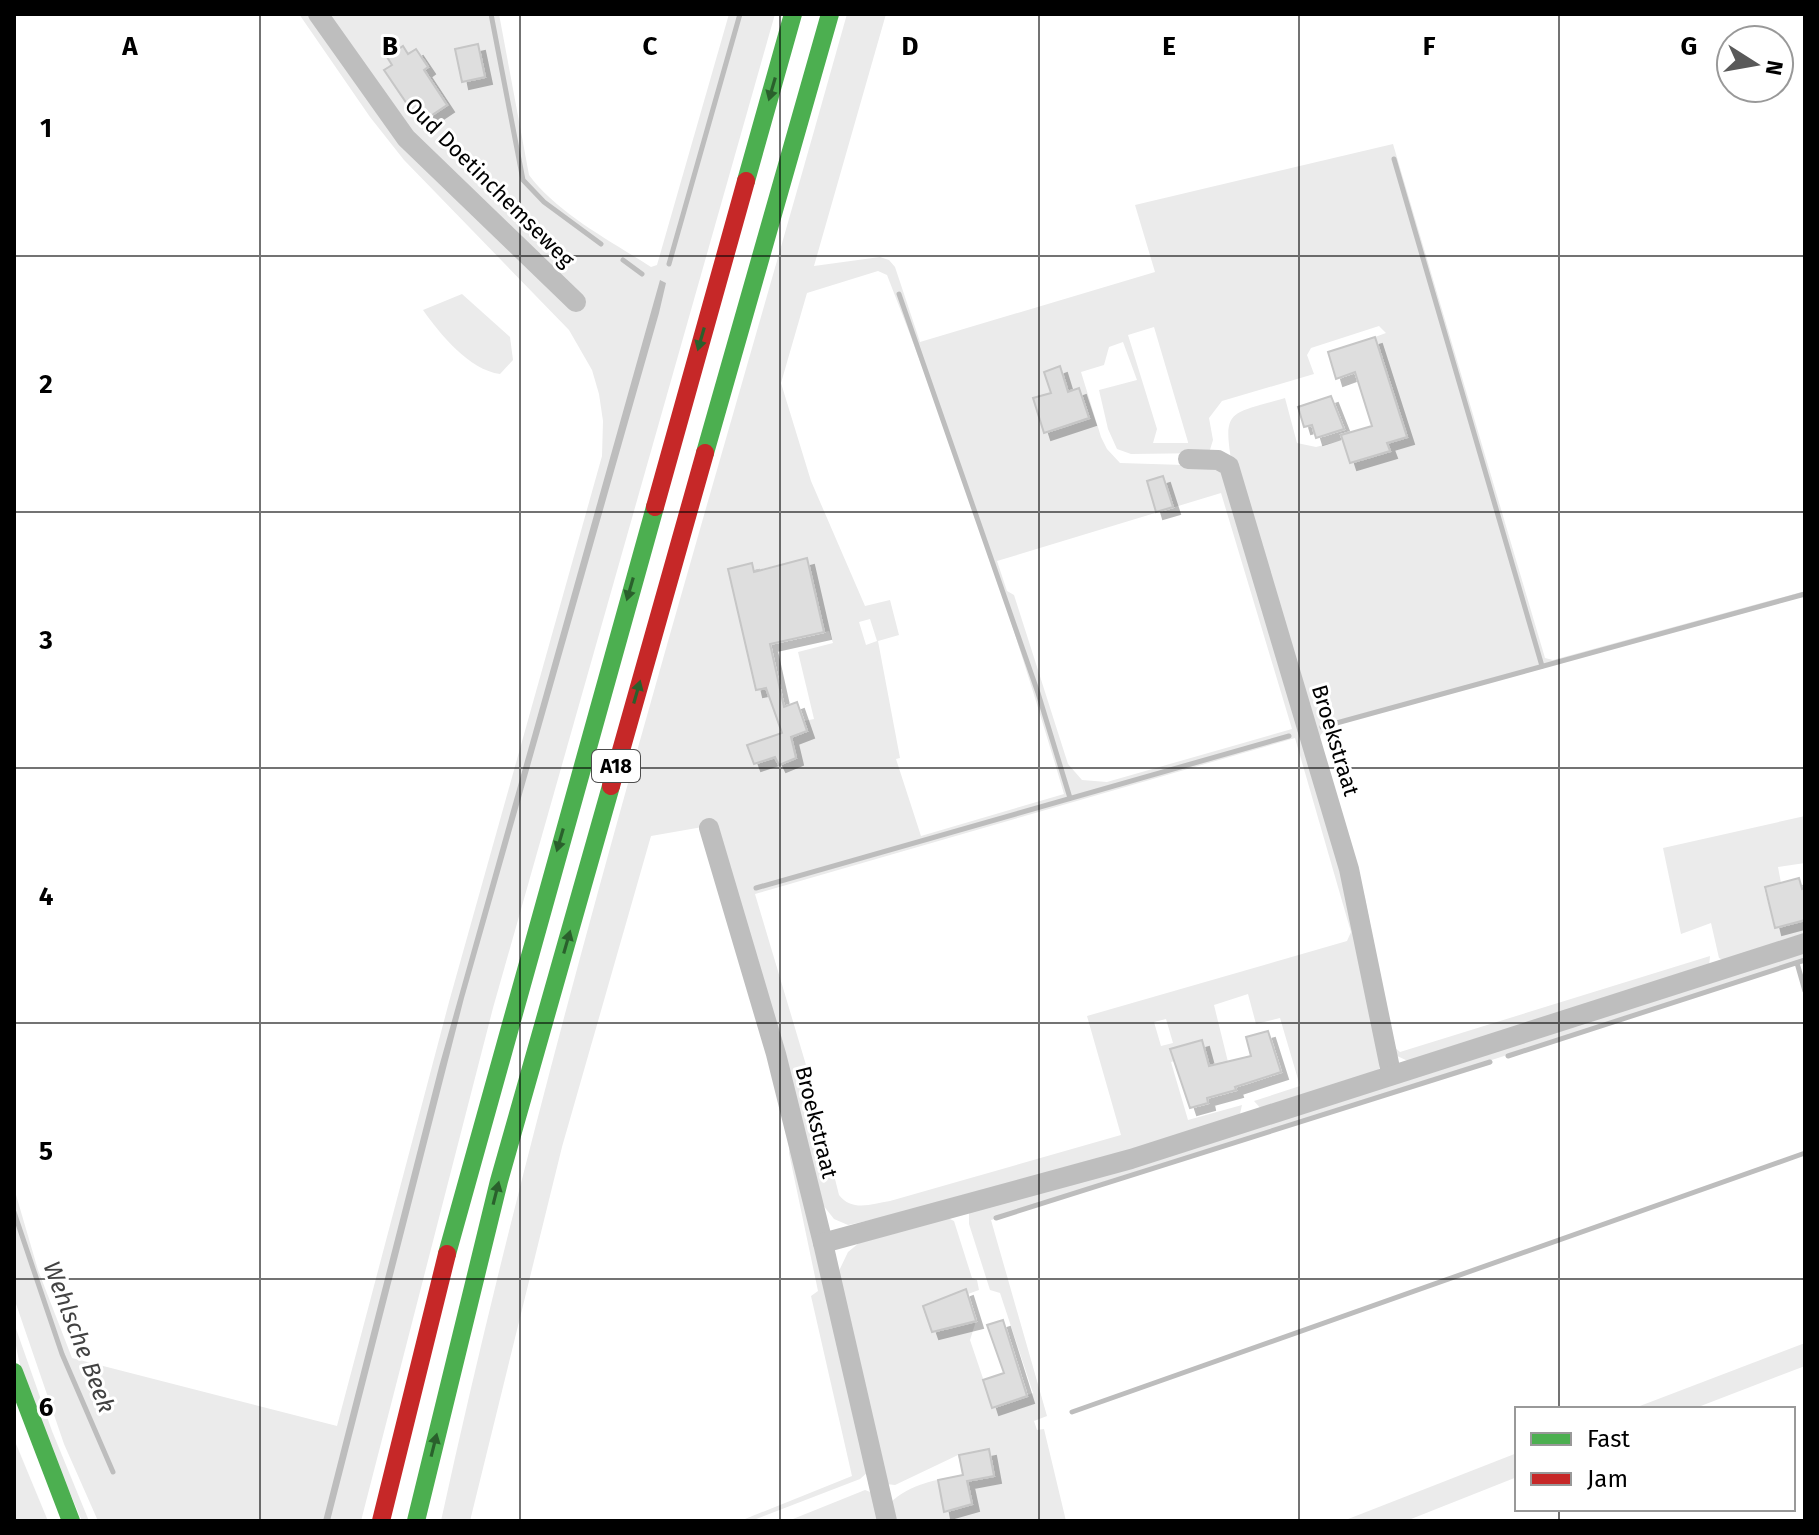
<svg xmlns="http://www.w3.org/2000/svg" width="1819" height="1535" font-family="'Fira Sans',sans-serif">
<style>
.green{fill:#ebebeb;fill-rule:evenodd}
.water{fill:#bdbdbd}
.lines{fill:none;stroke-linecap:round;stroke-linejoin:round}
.stream{stroke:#bdbdbd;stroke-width:5}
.building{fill:#dedede;stroke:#c6c6c6;stroke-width:2;filter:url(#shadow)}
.street{stroke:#bebebe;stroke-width:20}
.fast{stroke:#4caf50;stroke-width:18}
.jam{stroke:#c62828;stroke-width:18}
.oneway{fill:#2a602c}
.grid{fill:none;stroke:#000;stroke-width:2;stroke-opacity:0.55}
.labels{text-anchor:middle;stroke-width:6;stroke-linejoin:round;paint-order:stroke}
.shield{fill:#fff;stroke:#4c4c4c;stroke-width:2}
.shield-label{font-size:20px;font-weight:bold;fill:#000}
.street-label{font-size:22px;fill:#000;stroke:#fff}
.water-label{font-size:24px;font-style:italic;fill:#424242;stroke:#fff}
.grid-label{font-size:26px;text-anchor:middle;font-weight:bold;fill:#000;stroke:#fff;stroke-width:6;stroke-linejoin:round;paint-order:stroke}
</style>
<defs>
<filter id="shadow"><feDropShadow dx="7" dy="7" stdDeviation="0" flood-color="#0004"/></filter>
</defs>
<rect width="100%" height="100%" fill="#fff"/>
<g class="green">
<path d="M299 14H309L418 139 326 14H499L529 175C558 214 611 241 651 267L657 265 729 14H775L493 1008 361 1521H98L64 1444 14 1298V1188L38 1270 72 1358 337 1426 449 1002 602 456 603 421 599 394 592 370 569 330 404 160 370 117Z"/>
<path d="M847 14H886L814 266 880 257 889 260 895 267 920 342 1155 272 1135 205 1393 144 1545 658 1553 660 1805 591V596L1340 724 1321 734 1319 741 1365 898 1394 1047 1400 1052 1710 956 1709 967 1410 1062 1393 1054 1351 859 1233 471C1222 408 1227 415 1285 398L1297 443 1316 447 1343 440 1350 463 1390 451 1388 442 1406 436 1402 420 1383 425 1382 421 1399 416 1375 337 1386 333 1379 326 1311 348 1307 355 1314 374 1222 401 1209 418 1213 440 1209 453 1131 454 1117 449 1108 429 1099 390 1137 380 1123 342 1109 347 1104 365 1081 372 1101 437 1107 449 1120 463 1216 466 1228 482 1350 890 1383 1051 1379 1069 1373 1075 1262 1110 1254 1101 1300 1086 1280 1018 1256 1024 1248 994 1214 1005 1228 1062 1209 1067 1201 1040 1186 1044 1189 1057 1171 1062 1188 1120 1242 1105 1239 1118 1006 1190 848 1225 834 1219 819 1200 759 963 714 825 651 836 562 1147 470 1521H441C552 1013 707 515 847 14ZM878 271 887 275C954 445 1013 620 1064 794L921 836 896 759 900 758 878 641 899 635 890 600 865 606 811 481 781 383 807 293ZM1154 327 1188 442V443H1153L1157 429 1128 335ZM1221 493 1292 729 1107 782 1082 780 1068 764 1014 595 1007 591 997 561ZM807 558 824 632 829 631 833 643 798 652 814 719 804 721 807 731 791 737 796 758 780 764 775 757 754 764 748 746 782 734 774 711 785 706 780 686 756 689 728 569 751 563 754 571ZM870 619 877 641 866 645 859 622ZM1295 738 1351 932 1347 941 1087 1016 1121 1135 890 1201C872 1204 852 1212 839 1195L809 1075 755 894ZM1166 1019 1173 1043 1161 1046 1154 1022Z"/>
<path d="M462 294 510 337 513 360 500 374C469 370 440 334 423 310Z"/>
<polygon points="1805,816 1805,863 1778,867 1781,883 1764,888 1775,927 1805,920 1805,935 1725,961 1719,958 1711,923 1681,934 1663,848"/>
<path d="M1805 950V960L991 1220 1047 1416 1034 1421 1037 1430 1044 1429 1066 1521H894L890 1503C911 1483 936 1480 963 1475L958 1455 895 1485 886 1484 837 1275 848 1252 859 1243 948 1218 954 1221 972 1278 977 1280 979 1290 968 1294 976 1321 970 1340 993 1408 1033 1393 1000 1293 990 1290 969 1224V1213Z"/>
<polygon points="790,1142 868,1472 860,1479 751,1521 740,1521 852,1476 811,1296 818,1291 789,1153"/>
<path d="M14 1323 52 1431 89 1521H82C60 1466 14 1380 14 1323Z"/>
<polygon points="1805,1343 1805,1366 1693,1409 1632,1409"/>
<polygon points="14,1439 48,1521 14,1521"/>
<polygon points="1517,1453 1517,1477 1406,1521 1343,1521"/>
<polygon points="865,1490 873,1493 880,1521 788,1521"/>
</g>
<polygon class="water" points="660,280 666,283 659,313 464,998 330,1521 323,1521 439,1067"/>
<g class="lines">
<g class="stream">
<polyline points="491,14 523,180 544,202 601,244"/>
<polyline points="1394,159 1542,666"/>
<polyline points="623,260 642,274"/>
<polyline points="669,264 740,14"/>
<polyline points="899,294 1038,693 1070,798"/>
<polyline points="1322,727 1805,594"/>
<polyline points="756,888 1289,736"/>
<polyline points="1797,963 1805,991"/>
<polyline points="1508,1056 1805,960"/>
<polyline points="14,1212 62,1354 113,1472"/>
<polyline points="996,1218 1490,1062"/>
<polyline points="1072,1412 1805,1153"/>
</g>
</g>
<g class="building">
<polygon points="478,44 485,77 462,82 455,49"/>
<polygon points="403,46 408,54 416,49 428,67 424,70 447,105 420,123 384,70 392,65 387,57"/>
<polygon points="1375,337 1407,437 1387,443 1390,451 1350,463 1341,435 1372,426 1355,372 1336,379 1328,352"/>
<polygon points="1060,366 1068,392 1079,388 1089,418 1044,433 1033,398 1051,393 1044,372"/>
<polygon points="1331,396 1344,429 1316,438 1312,425 1304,427 1298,407"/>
<polygon points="1163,476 1173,507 1156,512 1147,481"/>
<polygon points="807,558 824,632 770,644 784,707 797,702 807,731 791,737 796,758 779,765 775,757 754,764 747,745 782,733 766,688 756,690 728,569 752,563 754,572"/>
<polygon points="1799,878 1802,889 1805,888 1805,920 1775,928 1765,887"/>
<polygon points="1268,1031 1281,1072 1235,1087 1236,1090 1207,1098 1208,1103 1190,1108 1170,1049 1202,1040 1209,1066 1251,1056 1246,1037"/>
<polygon points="966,1289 976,1321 932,1332 923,1306"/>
<polygon points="1003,1320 1027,1396 992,1408 983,1380 1004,1373 987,1325"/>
<polygon points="989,1449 994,1476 967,1481 972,1504 944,1512 938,1480 963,1475 959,1455"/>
</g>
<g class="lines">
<g class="street">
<polyline points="318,14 406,138 576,302"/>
<polyline points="1188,459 1218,460 1229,466 1349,869 1391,1073"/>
<polyline points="709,828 776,1054 823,1243"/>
<polyline points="887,1521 823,1243 1131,1159 1805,943"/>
</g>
<g class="fast">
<polyline points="746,181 793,14"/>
<polyline points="705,453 830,14"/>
<polyline points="447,1254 655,507"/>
<polyline points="14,1372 71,1521"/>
<polyline points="416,1521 499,1181 611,786"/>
</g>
<g class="jam">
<polyline points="655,507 746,181"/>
<polyline points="611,786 705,453"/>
<polyline points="381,1521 447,1254"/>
</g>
</g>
<defs><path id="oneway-solid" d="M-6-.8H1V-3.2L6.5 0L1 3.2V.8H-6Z" transform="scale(2)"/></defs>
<g class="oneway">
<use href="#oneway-solid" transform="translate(772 89) rotate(106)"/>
<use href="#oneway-solid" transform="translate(701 339) rotate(106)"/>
<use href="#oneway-solid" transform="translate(630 589) rotate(106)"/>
<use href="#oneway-solid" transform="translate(637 692) rotate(-74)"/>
<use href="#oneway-solid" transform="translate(560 840) rotate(106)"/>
<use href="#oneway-solid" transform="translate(567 942) rotate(-74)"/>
<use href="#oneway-solid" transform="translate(496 1193) rotate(-76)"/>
<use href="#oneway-solid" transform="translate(434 1445) rotate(-76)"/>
</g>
<path class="grid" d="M260 14V1521M520 14V1521M780 14V1521M1039 14V1521M1299 14V1521M1559 14V1409M14 256H1805M14 512H1805M14 768H1805M14 1023H1805M14 1279H1805M1559 1509V1521"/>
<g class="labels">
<rect class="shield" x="592" y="750" width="48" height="32" rx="6"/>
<g class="shield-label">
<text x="616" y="773">A18</text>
</g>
<g class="street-label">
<text transform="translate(490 182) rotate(45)" y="8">Oud Doetinchemseweg</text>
<text transform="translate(1336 740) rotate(73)" y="8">Broekstraat</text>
<text transform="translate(817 1122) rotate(76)" y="8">Broekstraat</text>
</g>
<g class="water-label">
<text transform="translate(79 1337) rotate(69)" y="8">Wehlsche Beek</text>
</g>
</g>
<g class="grid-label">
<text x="130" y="55">A</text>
<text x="390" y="55">B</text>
<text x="650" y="55">C</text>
<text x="910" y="55">D</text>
<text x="1169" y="55">E</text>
<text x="1429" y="55">F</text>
<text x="1689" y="55">G</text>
<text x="46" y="137">1</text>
<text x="46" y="393">2</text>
<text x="46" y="649">3</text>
<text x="46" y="905">4</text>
<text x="46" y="1160">5</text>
<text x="46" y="1416">6</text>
</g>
<rect width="1819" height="1535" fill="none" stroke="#000000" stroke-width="32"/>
<rect x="1515" y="1407" width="280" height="104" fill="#ffffff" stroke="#999999" stroke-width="2"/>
<rect x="1531" y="1433" width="40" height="12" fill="#4caf50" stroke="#999999" stroke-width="2"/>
<text x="1587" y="1447" font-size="24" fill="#000000">Fast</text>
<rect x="1531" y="1473" width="40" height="12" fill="#c62828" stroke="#999999" stroke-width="2"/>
<text x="1587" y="1487" font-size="24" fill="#000000">Jam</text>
<g transform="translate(1755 64) rotate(101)"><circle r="38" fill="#ffffff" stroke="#999999" stroke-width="2"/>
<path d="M0-6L14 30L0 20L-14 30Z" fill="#595959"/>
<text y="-12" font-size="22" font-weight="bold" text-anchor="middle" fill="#000000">N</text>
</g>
</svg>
